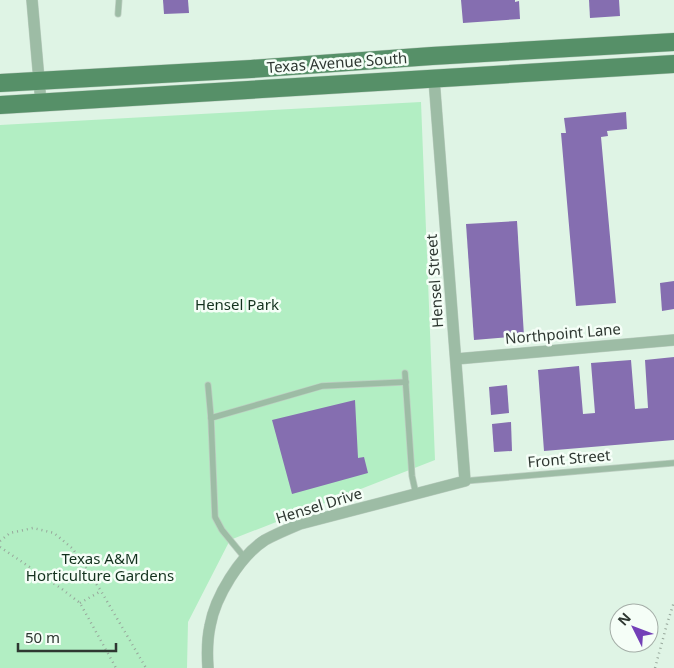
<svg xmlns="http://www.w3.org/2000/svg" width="674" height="668" font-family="'Noto Sans',sans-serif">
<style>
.green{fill:#b2eec3}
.building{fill:#856eb0}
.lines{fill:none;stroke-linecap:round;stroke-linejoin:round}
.lane-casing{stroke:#bccec1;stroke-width:7}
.street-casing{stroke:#bccec1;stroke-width:12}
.primary-casing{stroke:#bccec1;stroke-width:19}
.path{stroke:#97a79b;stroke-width:2.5;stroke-dasharray:1 4;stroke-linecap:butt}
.lane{stroke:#9dbca5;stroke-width:5.5}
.street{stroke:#9dbca5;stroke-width:11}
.primary{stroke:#569068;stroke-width:18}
.labels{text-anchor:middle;stroke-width:5;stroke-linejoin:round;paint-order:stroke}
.street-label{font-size:15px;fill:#2e3731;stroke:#f5fef7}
.park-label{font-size:15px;fill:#13321e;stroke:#f5fef7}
</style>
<rect width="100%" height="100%" fill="#dff4e5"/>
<polygon class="green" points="421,102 435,460 230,540 188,622 187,668 0,668 0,125"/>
<g class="building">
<polygon points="163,0 188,0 189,13 164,14"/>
<polygon points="461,0 515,0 515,2 519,1 520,19 463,23"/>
<polygon points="589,0 619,0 620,16 590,18"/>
<polygon points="626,112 627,129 607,131 608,136 601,137 616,303 576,306 561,133 566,133 564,118"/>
<polygon points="517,221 524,336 474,340 466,224"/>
<polygon points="674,281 674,309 662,311 660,283"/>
<polygon points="674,357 674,440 544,451 538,370 579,366 583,414 595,413 591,363 631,360 635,409 648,408 645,360"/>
<polygon points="507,385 509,413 491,415 489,387"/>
<polygon points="355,400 358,458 364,457 368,473 292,494 272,420"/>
<polygon points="511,422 512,451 494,452 492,424"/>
</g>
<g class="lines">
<defs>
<g id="lane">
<polyline points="118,14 119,0"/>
<polyline points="405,373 412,476 416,494"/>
<polyline points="208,385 211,418 215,517 222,530 245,558"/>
<polyline points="211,418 322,386 406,382"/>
<polyline points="465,481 674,463"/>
</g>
<g id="street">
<polyline points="32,0 41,103"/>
<polyline points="456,359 674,340"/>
<path d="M208 668C207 654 207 640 210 626 215 597 240 556 265 540 276 534 288 529 300 524L465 481 434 79"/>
</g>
<g id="primary">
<polyline points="0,83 251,69 432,56 674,42"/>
<polyline points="0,105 674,64"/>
</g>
</defs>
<use href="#lane" class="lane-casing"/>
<use href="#street" class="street-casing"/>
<use href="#primary" class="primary-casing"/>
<g class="path">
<polyline points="0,541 10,533 33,528 54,533 73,549 101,591 146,668"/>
<polyline points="0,547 62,589 80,603 116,668"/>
<polyline points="80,603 101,591"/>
<polyline points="655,668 667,624 674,602"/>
</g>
<use href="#lane" class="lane"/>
<use href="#street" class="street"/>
<use href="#primary" class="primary"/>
</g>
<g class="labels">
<g class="street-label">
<text transform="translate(337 63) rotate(-4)" y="5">Texas Avenue South</text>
<text transform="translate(435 281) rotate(-94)" y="5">Hensel Street</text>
<text transform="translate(563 334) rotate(-5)" y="5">Northpoint Lane</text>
<text transform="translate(569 459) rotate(-5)" y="5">Front Street</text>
<text transform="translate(319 506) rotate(-17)" y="5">Hensel Drive</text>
</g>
<g class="park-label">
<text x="237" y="310">Hensel Park</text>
<text x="100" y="564">Texas A&amp;M<tspan x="100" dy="17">Horticulture Gardens</tspan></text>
</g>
</g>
<g transform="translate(634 628) rotate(312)"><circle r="24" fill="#f5fef7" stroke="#a5aea8"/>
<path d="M0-4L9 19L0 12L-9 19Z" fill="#7340b7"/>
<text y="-8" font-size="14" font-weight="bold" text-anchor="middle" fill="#2e3731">N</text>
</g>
<path d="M18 643v8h98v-8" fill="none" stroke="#2e3731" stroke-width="2.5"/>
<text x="25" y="643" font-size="15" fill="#2e3731" stroke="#f5fef7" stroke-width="4" paint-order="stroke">50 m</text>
</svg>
